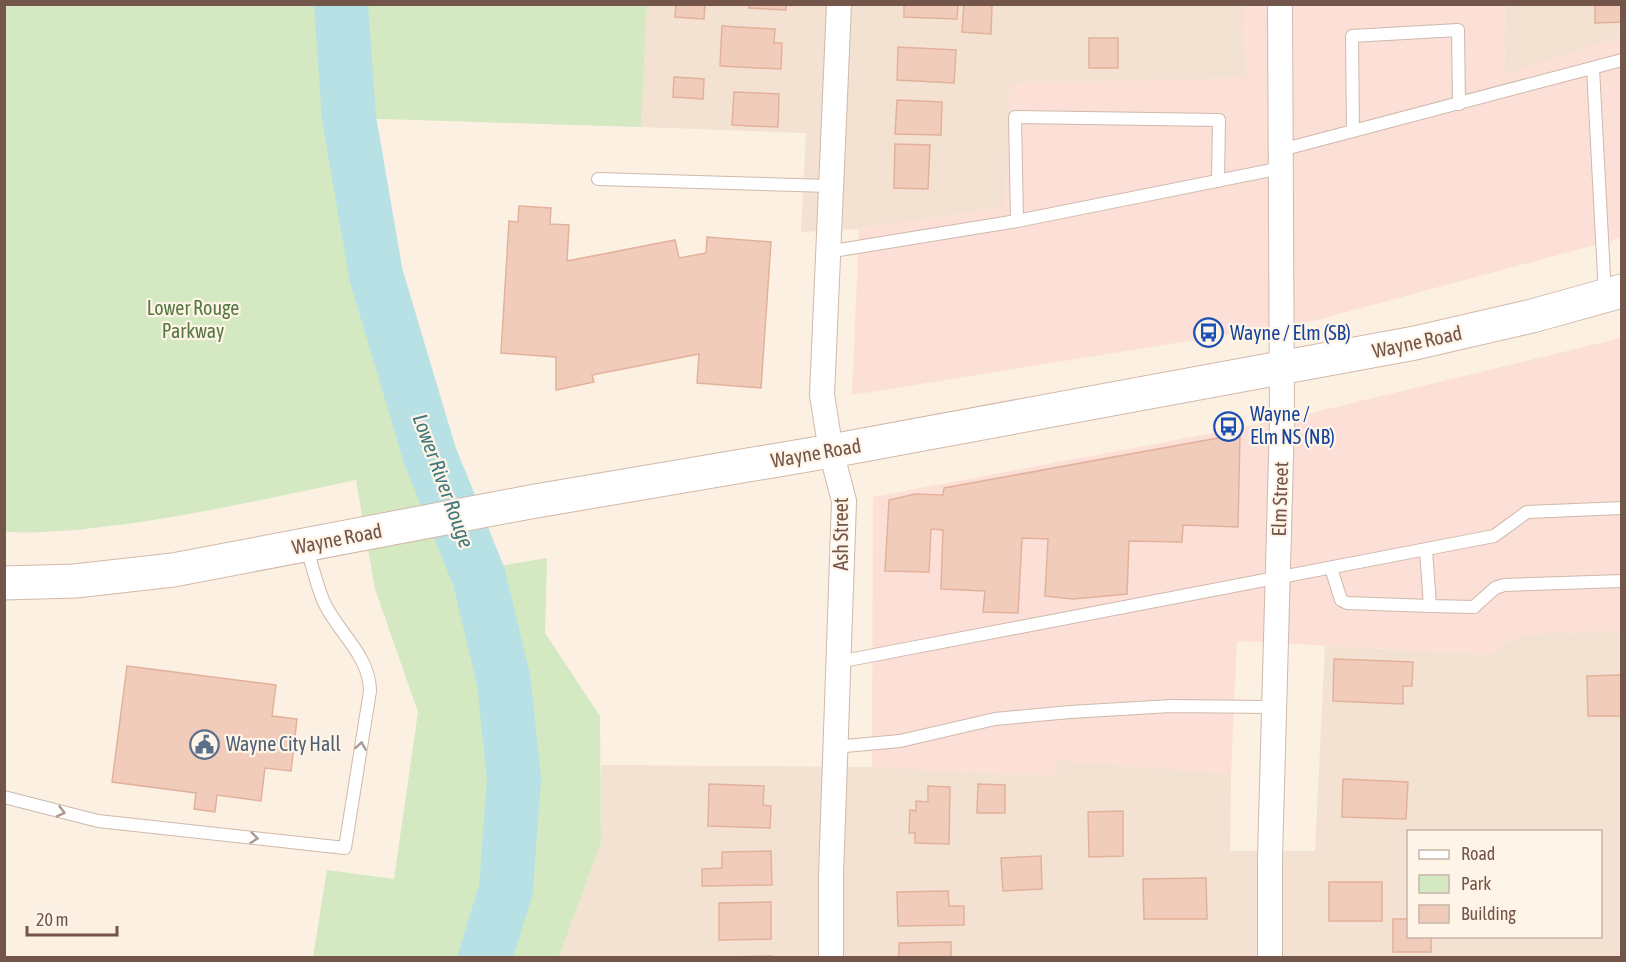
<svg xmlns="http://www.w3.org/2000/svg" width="1626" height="962" font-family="'Asap Condensed',sans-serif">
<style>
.residential{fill:#f3e1d1;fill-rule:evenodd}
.commercial{fill:#fcdfd6}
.green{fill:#d4e9c1}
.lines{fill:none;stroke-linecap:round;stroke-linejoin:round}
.river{stroke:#b7e1e5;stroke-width:54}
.building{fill:#f1ccba;stroke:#e3b19b;stroke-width:1.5}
.service-casing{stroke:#cfb9ac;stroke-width:14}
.minor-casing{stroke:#cfb9ac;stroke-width:26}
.secondary-casing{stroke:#d2b8a9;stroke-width:35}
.service{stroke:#fff;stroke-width:12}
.minor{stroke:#fff;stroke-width:24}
.secondary{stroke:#fff;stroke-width:33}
.oneway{stroke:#ab9992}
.labels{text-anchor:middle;stroke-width:4.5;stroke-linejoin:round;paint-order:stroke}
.park-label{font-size:20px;fill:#557842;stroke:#fff4e8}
.transit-label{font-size:20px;fill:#164399;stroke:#fff4e8;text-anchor:start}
.street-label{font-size:20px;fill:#735549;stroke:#fff4e8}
.service-label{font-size:20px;fill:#4e5e75;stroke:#fff4e8;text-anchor:start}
.water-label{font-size:21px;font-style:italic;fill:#40797f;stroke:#fff4e8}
</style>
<rect width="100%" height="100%" fill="#fcf0e2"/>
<g class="residential">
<polygon points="647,5 1244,5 1245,78 1011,83 1005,207 859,229 801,232 806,133 641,127"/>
<polygon points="1506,5 1621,5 1621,37 1504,75"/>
<path d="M1621 631V957L559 958 601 843V765L872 767 1056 776 1058 760 1231 774 1230 851H1315L1325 646 1489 654 1523 634ZM1408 832H1600V936H1408Z"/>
</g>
<g class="commercial">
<polygon points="1244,5 1506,5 1504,74 1621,37 1621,238 1313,321 852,395 859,229 1004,207 1011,83 1245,78"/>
<polygon points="1621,338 1621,631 1523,634 1489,654 1237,641 1231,774 1058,760 1056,776 872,767 873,497 1282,420"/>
</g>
<path class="green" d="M5 5H647L641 127 349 118 376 275 430 456 476 570 547 558 545 633 600 716 601 843 559 957H313L327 870 394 879 418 712 375 589 356 480C284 495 213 511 141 522 96 528 50 534 5 532Z"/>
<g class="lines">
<polyline class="river" points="341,4 349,118 376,275 430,456 479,577 504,682 514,779 506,889 485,958"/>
</g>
<g class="building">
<polygon points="676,4 705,4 704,19 675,17"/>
<polygon points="749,4 786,4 786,10 749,8"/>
<polygon points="904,4 958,4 957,19 904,17"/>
<polygon points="964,4 992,5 991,34 962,32"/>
<polygon points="1595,4 1622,4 1622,22 1595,23"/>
<polygon points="722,26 775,29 774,43 782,43 781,69 720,66"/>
<rect x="1089" y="38" width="29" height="30"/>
<polygon points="898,47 956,50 954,83 897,80"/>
<polygon points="674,77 704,79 703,99 673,97"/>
<polygon points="734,92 779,94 778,127 732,125"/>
<polygon points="897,100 942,102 941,135 895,134"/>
<polygon points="895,144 930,145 928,189 894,188"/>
<polygon points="519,206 551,208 550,224 569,225 567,261 675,240 679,258 706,253 707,237 771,242 761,388 697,383 699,354 592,375 594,382 556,390 556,357 501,353 509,221 518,222"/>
<polygon points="1240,434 1238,527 1183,525 1182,542 1129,541 1127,594 1073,599 1045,596 1048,539 1022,538 1018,613 983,612 985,591 941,589 943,530 931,529 929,572 885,571 889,500 915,494 943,495 944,488"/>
<polygon points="1334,659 1413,662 1412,686 1403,686 1403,704 1333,701"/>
<polygon points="127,666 276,685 272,716 297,719 291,771 265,768 261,801 217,795 215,812 194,809 196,793 112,782"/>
<polygon points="1622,675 1622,716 1588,716 1587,676"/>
<polygon points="1343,779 1408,782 1406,819 1342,817"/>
<polygon points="709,784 764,786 763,805 771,806 770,828 708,826"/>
<polygon points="978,784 1005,785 1005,813 977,813"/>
<polygon points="928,786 950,787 949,844 915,843 915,833 909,833 910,810 916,811 916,801 928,802"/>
<polygon points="1123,811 1123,856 1089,857 1088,812"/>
<polygon points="771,851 772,885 702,886 702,869 722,868 722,852"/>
<polygon points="1041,856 1042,889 1003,891 1001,858"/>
<polygon points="1206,878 1207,919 1144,919 1143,879"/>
<rect x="1329" y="882" width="53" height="39"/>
<polygon points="948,891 949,906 964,906 964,925 898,926 897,892"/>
<polygon points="771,902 771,939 719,940 719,903"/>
<polygon points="1393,919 1408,919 1408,936 1431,936 1431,952 1393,952"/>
<polygon points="951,942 951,958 899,958 899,943"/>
<polygon points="772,956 772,958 719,958 719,957"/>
</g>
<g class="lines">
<defs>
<g id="service">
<polyline points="1593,68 1605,295"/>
<polyline points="1353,131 1352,36 1458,30 1459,104"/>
<polyline points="1281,150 1622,60"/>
<polyline points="598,179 830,186"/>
<polyline points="1017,221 1015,117 1219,120 1218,181"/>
<polyline points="827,252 1017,221 1281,168"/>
<polyline points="1331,568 1341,600 1347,603 1430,606 1426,550"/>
<polyline points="1430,606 1474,607 1495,588 1504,585 1622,581"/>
<polyline points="838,662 1494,536 1527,512 1622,508"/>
<polyline points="834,747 900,741 995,719 1070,712 1171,706 1274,707"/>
<path d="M4 797 98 821 345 848 370 691C370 655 336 631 323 600 316 583 312 564 306 546"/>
</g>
<g id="minor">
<polyline points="831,958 831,876 844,501 831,451 822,395 839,4"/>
<polyline points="1270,958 1270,858 1282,420 1280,4"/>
</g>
<polyline id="secondary" points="4,583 75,581 173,570 530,502 831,451 1415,343 1532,316 1622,291"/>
</defs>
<use href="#service" class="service-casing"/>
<use href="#minor" class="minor-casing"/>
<use href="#secondary" class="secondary-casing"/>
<use href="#service" class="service"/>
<use href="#minor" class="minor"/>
<use href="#secondary" class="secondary"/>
</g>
<defs><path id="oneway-chevron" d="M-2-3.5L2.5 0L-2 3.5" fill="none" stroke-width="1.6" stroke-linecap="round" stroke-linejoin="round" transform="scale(1.5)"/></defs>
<g class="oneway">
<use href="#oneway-chevron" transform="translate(361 746) rotate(-81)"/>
<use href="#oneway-chevron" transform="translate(61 812) rotate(15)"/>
<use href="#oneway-chevron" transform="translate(254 838) rotate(6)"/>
</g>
<defs>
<symbol id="bus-ring" viewBox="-11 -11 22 22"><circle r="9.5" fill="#fff4e8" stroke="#1a4fb4" stroke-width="1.5"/><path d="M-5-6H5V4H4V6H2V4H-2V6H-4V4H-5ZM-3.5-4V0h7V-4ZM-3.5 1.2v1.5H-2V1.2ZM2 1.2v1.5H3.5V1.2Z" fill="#1a4fb4"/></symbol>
<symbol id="civic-ring" viewBox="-11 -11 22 22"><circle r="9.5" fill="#fff4e8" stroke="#5c6f8a" stroke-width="1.5"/><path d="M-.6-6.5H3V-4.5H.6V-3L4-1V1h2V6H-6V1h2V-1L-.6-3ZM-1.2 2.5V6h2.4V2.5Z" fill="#5c6f8a"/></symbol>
</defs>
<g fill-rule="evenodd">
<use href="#bus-ring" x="1192" y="316" width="33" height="33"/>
<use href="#bus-ring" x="1212" y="410" width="33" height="33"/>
<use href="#civic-ring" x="188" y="728" width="33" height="33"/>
</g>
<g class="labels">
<g class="park-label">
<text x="193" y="315">Lower Rouge<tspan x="193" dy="23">Parkway</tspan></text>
</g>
<g class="transit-label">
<text x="1230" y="340">Wayne / Elm (SB)</text>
<text x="1250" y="421">Wayne /<tspan x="1250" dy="23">Elm NS (NB)</tspan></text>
</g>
<g class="street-label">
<text transform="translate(1417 342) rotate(-12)" y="7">Wayne Road</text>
<text transform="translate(816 453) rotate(-10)" y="7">Wayne Road</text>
<text transform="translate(1280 499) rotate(-88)" y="7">Elm Street</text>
<text transform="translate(841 534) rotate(-90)" y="7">Ash Street</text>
<text transform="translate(337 539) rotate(-11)" y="7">Wayne Road</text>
</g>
<g class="service-label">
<text x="226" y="751">Wayne City Hall</text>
</g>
<g class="water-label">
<text transform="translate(443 481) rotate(70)" y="7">Lower River Rouge</text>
</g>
</g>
<rect width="1626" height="962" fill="none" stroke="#735549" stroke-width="12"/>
<rect x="1407" y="830" width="195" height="108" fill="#fff4e8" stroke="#c7b4a8" stroke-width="1.5"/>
<rect x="1419" y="850" width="30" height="9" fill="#ffffff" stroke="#c7b4a8" stroke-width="1.5"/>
<text x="1461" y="860" font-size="18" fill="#735549">Road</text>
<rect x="1419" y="875" width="30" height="18" fill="#d4e9c1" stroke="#c7b4a8" stroke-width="1.5"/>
<text x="1461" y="890" font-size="18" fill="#735549">Park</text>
<rect x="1419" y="905" width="30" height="18" fill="#f1ccba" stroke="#c7b4a8" stroke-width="1.5"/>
<text x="1461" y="920" font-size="18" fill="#735549">Building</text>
<path d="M27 926v9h90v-9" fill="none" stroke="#735549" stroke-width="3"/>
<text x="36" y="926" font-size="18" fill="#735549" stroke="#fff4e8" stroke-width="4.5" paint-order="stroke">20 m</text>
</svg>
